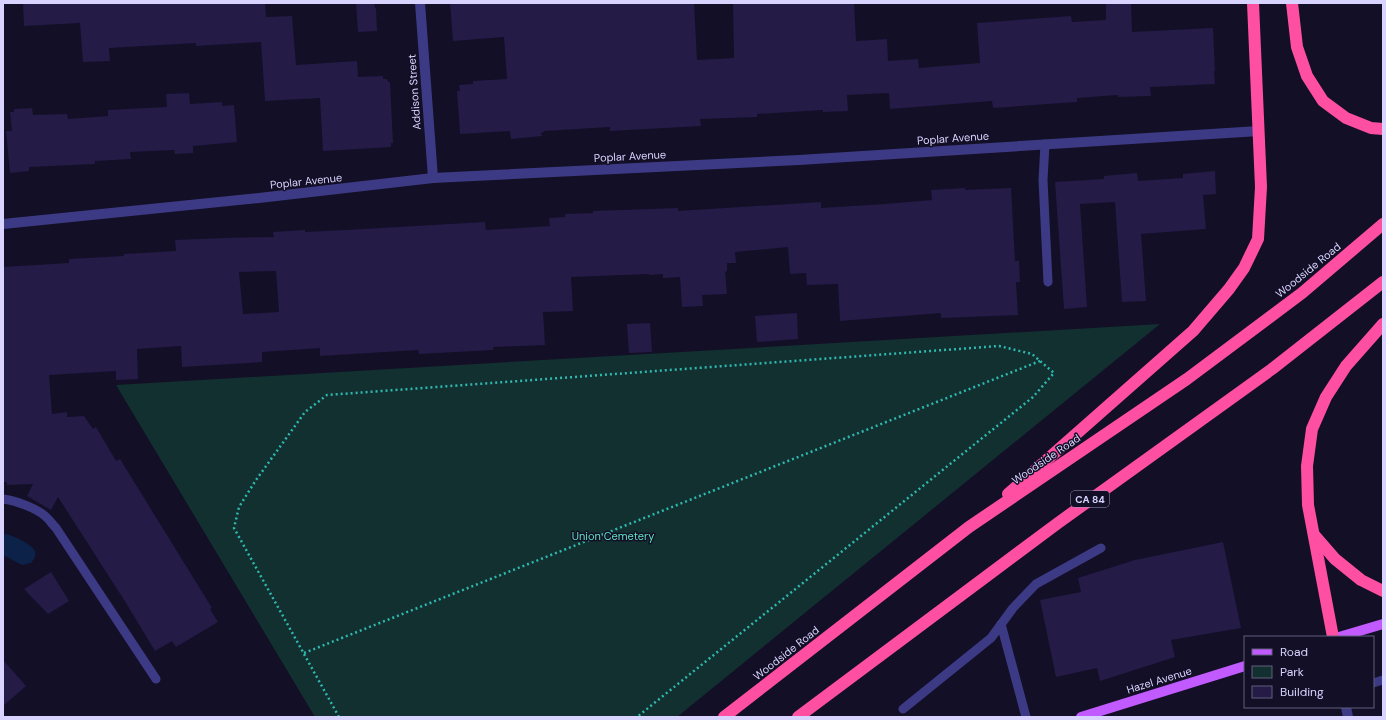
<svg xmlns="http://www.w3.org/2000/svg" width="1386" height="720" font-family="'DM Sans',sans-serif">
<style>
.green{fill:#12302f}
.water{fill:#0c2248}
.building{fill:#241b47;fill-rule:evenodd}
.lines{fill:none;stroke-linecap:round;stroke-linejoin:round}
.path{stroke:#2fb8b0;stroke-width:2.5;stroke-dasharray:2 3;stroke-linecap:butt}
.lane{stroke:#3d3a85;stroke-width:9}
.street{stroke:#3d3a85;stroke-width:10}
.primary{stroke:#c25bff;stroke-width:10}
.highway{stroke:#ff4fa3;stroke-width:12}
.labels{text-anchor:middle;stroke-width:3;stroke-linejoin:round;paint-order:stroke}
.shield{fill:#130f26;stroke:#9e99be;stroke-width:1}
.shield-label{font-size:10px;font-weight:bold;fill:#d9d4ff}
.street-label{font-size:11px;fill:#d9d4ff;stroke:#130f26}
.park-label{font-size:11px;fill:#5fe0c0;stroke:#130f26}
</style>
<rect width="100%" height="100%" fill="#130f26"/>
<polygon class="green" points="1160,324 677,717 315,717 116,385"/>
<path class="water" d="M5 534C11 535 15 537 21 540 31 546 42 551 31 563L22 565 3 555V535Z"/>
<g class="building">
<polygon points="23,3 265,3 266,17 292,16 296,65 357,61 358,77 383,76 383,79 387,79 388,82 390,82 393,143 391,143 391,147 323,151 320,98 265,101 261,42 196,46 196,43 109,48 110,61 83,62 80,23 24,26"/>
<polygon points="356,3 374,3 375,8 376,8 377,31 358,32"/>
<polygon points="450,3 694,3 697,60 734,58 733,3 854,3 856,41 887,39 888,61 918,59 919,68 980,63 977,23 1071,16 1072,22 1106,20 1106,4 1131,3 1132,32 1213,28 1215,71 1214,71 1215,84 1150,87 1151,96 1118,97 1118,95 1077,98 1077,102 993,108 992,101 890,109 889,93 847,95 848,111 823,112 823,110 757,114 757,117 700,119 701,126 610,131 610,127 544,131 544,132 541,133 542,136 511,139 510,131 460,134 457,91 460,91 459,85 473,84 473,81 507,79 504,37 453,41"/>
<polygon points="189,93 190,104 222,102 222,106 234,105 237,142 193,146 193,153 175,154 174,150 130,152 131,159 95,161 95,164 29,167 29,171 10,173 6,131 12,131 10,112 14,112 14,109 32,108 33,115 67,114 68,119 108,116 108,110 167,107 166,94"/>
<polygon points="1215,171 1216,194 1203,195 1206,229 1141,234 1146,301 1122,302 1115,202 1080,204 1087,307 1064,309 1055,182 1104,179 1104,176 1137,173 1138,181 1183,178 1183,174"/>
<path d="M965 188V190L1011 188 1015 261H1019L1020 282H1016L1018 315 941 318V313L840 321 838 284 807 285 806 273 790 274 788 247 735 252 736 263H727V271L725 272 727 294 702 295 703 306 682 307 680 277 663 278V274L649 275V274L571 277 573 311 543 312 545 345 493 347V350L419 354 418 350 320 356V348L262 352V362L182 367 181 346 137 349 138 379 116 380V371L49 375 52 414 67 412V417L84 416 93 429 96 427 116 461 120 459 212 608 210 609 218 622 176 647 172 641 155 651 126 603 58 497 51 510 27 496 33 484 7 485V482H3V267L69 263V259L124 256V254L176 251 175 240 224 238 274 237 273 232 305 230V232L346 230 485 222 486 230 550 226 549 218 565 217V214L593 213V211L678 208V211L821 202V208L885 204 932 200 931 190ZM276 271 279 312 243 314 239 272Z"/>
<polygon points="797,313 798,339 757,342 755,316"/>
<polygon points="650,323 652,352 629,353 627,324"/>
<polygon points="1223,542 1241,628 1171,640 1175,657 1100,681 1097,668 1056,677 1040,600 1081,592 1078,578 1135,560"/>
<polygon points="51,572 69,601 48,614 24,589"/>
<polygon points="3,660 26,686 3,706"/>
</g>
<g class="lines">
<g class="path">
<polyline points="304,653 1040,361"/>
<polyline points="339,717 234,528 239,507 256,480 305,412 327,395 999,346 1032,354 1054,373 1033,397 637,717"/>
</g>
<g class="lane">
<polyline points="1045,144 1043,180 1048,282"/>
<path d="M3 499C14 500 36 508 45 516 49 519 52 524 56 528L156 679"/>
<polyline points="1001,624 1026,717"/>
<polyline points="1373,683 1383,680"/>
<polyline points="903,709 991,638 1013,608 1036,584 1101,548"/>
</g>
<g class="street">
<polyline points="420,3 433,178"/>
<polyline points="3,224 259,198 433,178 799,160 1259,131"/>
<polyline points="1346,707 1348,717"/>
</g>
<g class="primary">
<polyline points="1339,637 1383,624"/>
<polyline points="1081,717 1245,666"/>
</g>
<g class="highway">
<polyline points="1292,3 1297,47 1307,76 1323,101 1346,118 1371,128 1383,129"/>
<polyline points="1008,494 1193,331 1229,289 1244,268 1258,239 1261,187 1253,3"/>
<polyline points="1315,536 1335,559 1361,580 1383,591"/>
<polyline points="1333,637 1308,505 1307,466 1312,429 1326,397 1346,366 1383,324"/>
<polyline points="724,717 969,527 1187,379 1302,293 1383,224"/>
<polyline points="798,717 1058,523 1272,369 1383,282"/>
</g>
</g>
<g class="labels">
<rect class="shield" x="1071" y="491" width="38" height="16" rx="3"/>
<g class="shield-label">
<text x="1090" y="503">CA 84</text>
</g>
<g class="street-label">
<text transform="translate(414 92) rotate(-94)" y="4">Addison Street</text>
<text transform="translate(953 138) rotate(-4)" y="4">Poplar Avenue</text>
<text transform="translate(630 156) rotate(-3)" y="4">Poplar Avenue</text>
<text transform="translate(306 181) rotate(-6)" y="4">Poplar Avenue</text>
<text transform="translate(1308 270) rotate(-39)" y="4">Woodside Road</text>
<text transform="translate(1046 459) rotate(-34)" y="4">Woodside Road</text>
<text transform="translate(786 653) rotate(-38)" y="4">Woodside Road</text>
<text transform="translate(1159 680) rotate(-17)" y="4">Hazel Avenue</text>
</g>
<g class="park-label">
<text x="613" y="540">Union Cemetery</text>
</g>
</g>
<rect width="1386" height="720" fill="none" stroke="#d9d4ff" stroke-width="8"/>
<rect x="1244" y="636" width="130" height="72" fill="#130f26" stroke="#625e7d"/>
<rect x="1252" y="649" width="20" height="6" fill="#c25bff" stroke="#625e7d"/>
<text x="1280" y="656" font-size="12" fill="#d9d4ff">Road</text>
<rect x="1252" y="666" width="20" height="12" fill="#12302f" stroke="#625e7d"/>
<text x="1280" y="676" font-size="12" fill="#d9d4ff">Park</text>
<rect x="1252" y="686" width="20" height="12" fill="#241b47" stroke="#625e7d"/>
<text x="1280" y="696" font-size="12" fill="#d9d4ff">Building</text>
</svg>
